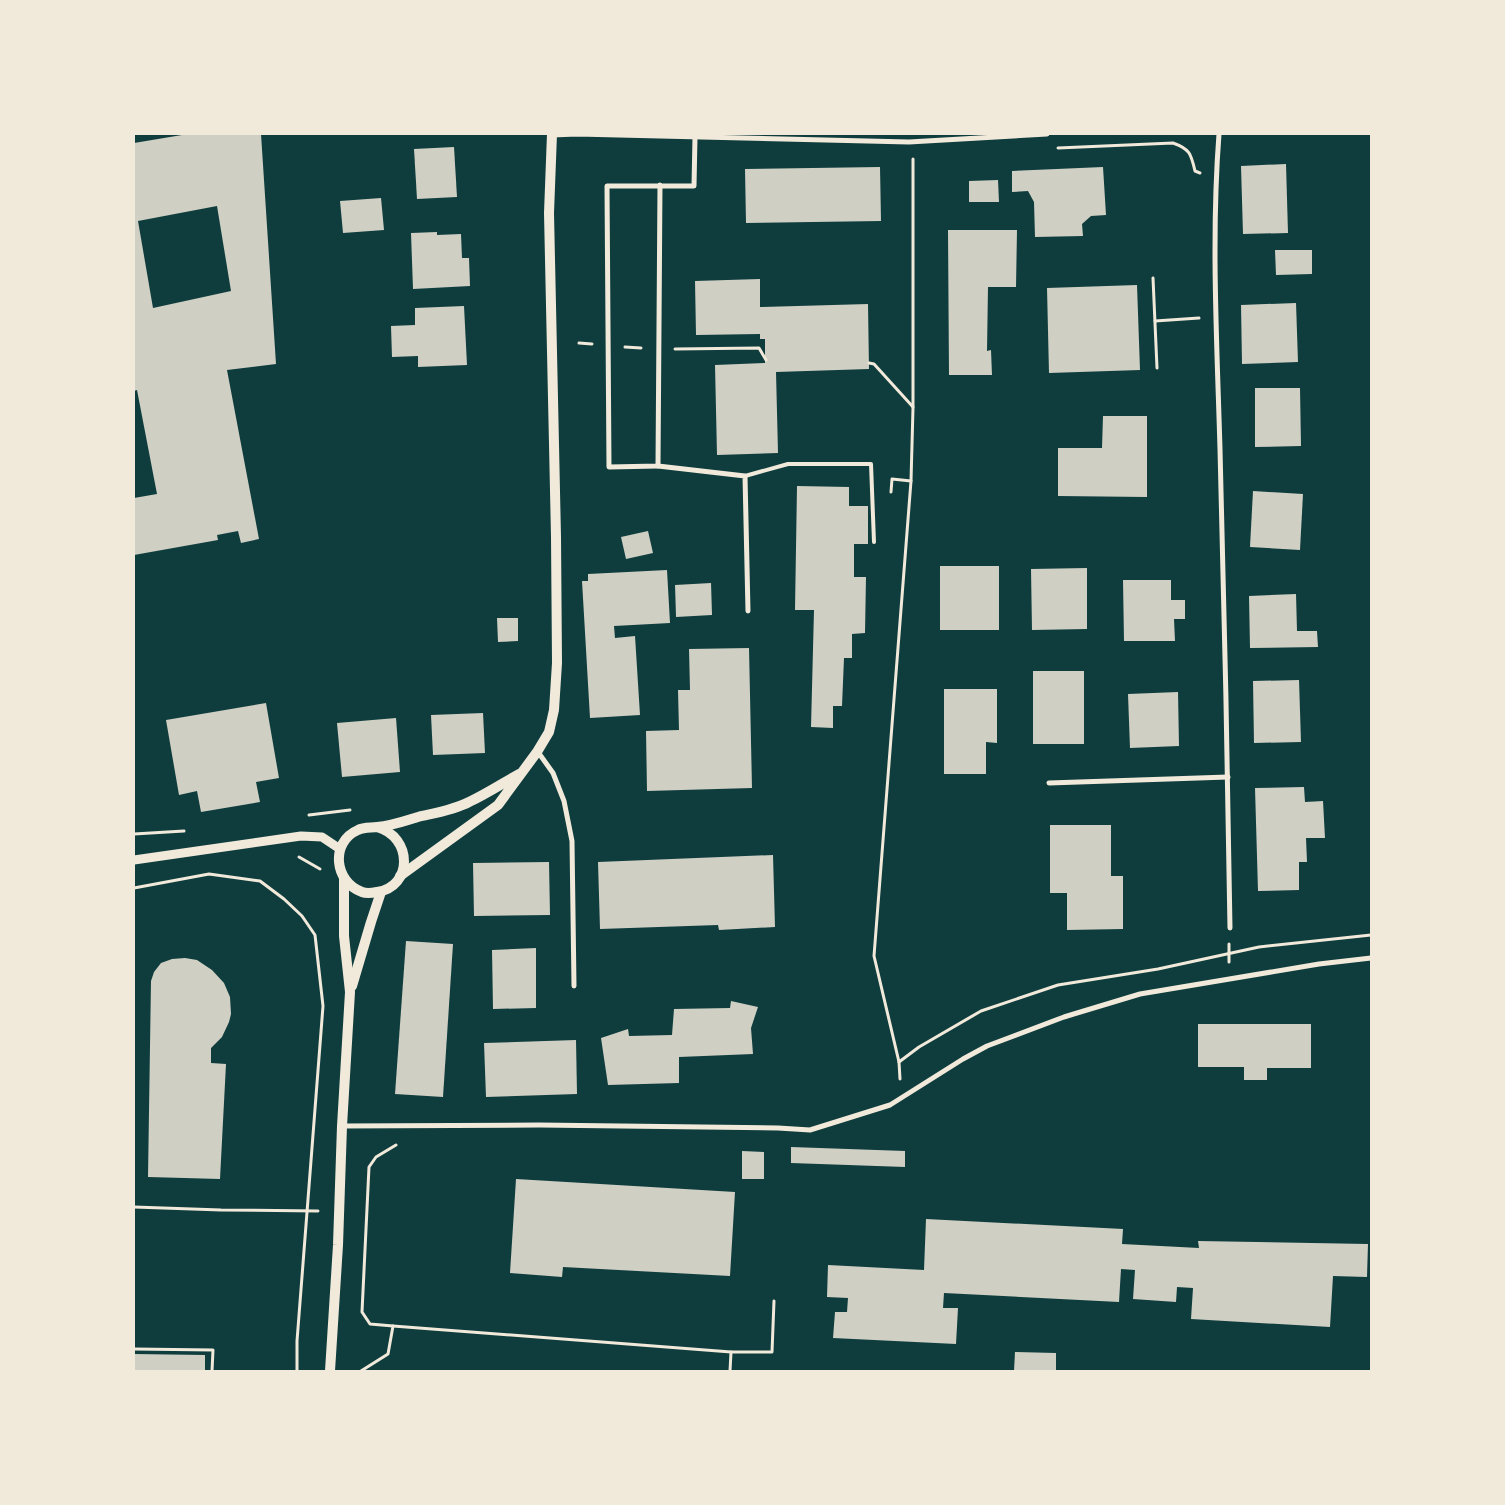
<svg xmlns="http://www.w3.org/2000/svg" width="1505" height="1505" font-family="'Asap Condensed',sans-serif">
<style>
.building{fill:#cfcfc3;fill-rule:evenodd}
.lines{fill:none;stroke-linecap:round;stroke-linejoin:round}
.path{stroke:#f1e9da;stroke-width:3}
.service{stroke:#f1e9da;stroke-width:4}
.minor{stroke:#f1e9da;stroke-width:5}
.tertiary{stroke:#f1e9da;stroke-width:9}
.secondary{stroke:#f1e9da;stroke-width:10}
</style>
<rect width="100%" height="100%" fill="#0f3d3e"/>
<g class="building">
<path d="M188 134H261L276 364 227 370 259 539 241 543 238 531 217 535 218 540 134 555V498L157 494 137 390 134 391V143ZM217 206 231 291 153 308 138 221Z"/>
<polygon points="454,147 457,197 417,199 414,149"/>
<polygon points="1286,164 1288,233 1243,234 1241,166"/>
<polygon points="880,167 881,221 746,223 745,169"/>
<polygon points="1103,167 1106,215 1091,216 1082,224 1083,236 1035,237 1034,202 1028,191 1012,192 1012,171"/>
<polygon points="998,180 999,202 969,202 969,181"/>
<polygon points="381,198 384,230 343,233 340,201"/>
<polygon points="948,230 1017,230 1016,287 988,287 987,351 991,350 992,375 949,375"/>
<polygon points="437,232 437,235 461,234 462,258 469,258 470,286 413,289 411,233"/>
<polygon points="1275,250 1312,250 1312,274 1276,275"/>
<polygon points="760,279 760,307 868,304 869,369 776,372 778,453 717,455 715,365 765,363 765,339 760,339 760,334 696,335 695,281"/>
<polygon points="1137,285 1140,370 1049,373 1047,288"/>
<polygon points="1296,303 1298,362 1242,364 1241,305"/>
<polygon points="464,306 467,365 418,367 418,356 392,357 391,326 415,325 415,308"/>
<polygon points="1255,388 1300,388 1301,446 1255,447"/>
<polygon points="1103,416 1147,416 1147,497 1058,496 1058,448 1102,448"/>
<polygon points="797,486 849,487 849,506 868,506 868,544 854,544 854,577 866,577 865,633 852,634 852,658 844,658 842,706 833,706 833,728 811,727 814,610 795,610"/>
<polygon points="1253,491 1303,494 1300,550 1250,547"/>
<polygon points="648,531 653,553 626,559 621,537"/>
<rect x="940" y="566" width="59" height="64"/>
<polygon points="1087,568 1087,629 1032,630 1031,569"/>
<polygon points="667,570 670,623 614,626 615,638 635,636 640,715 590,718 582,581 588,581 588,574"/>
<polygon points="1123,580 1171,580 1171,600 1185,600 1185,619 1174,619 1175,641 1124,641"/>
<polygon points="711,583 712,615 676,617 675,585"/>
<polygon points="1296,594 1297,631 1317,631 1318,647 1250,648 1249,596"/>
<polygon points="497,618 518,618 518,641 498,642"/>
<polygon points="749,648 752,788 647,791 646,731 679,730 678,690 690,690 689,649"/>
<rect x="1033" y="671" width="51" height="73"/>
<polygon points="1299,680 1301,742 1254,743 1253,681"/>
<polygon points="944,689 997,689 997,743 986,742 986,774 944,774"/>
<polygon points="1178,692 1179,746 1130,748 1128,694"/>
<polygon points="266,703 279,778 256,782 260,802 201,812 197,791 179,795 166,720"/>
<polygon points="483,713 485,753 433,755 431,715"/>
<polygon points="396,718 400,772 342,777 337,723"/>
<polygon points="1304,787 1305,802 1323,801 1325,838 1306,838 1307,862 1299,862 1299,890 1258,891 1255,788"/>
<polygon points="1050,825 1111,825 1111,876 1123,876 1123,929 1067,930 1067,893 1050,893"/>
<polygon points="773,855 775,927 719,930 718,925 600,929 598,862"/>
<polygon points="549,862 550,915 474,916 473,863"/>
<polygon points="406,941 453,944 443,1097 395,1094"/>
<polygon points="536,948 536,1008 493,1009 492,950"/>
<polygon points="185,958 197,960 212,970 224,983 230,997 231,1014 229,1022 222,1037 211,1048 211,1063 226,1064 220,1179 148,1177 151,981 154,972 161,963 172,959"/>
<polygon points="731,1001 758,1007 751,1028 753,1054 679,1057 679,1083 608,1085 601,1038 628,1029 629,1036 672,1035 674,1009 730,1008"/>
<polygon points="1198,1024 1311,1024 1311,1068 1267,1068 1267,1080 1244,1080 1244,1067 1198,1067"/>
<polygon points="576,1040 577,1094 486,1097 484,1043"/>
<polygon points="791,1147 905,1151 905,1167 791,1163"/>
<polygon points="742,1151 764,1152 764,1179 742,1179"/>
<polygon points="516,1179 735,1192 730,1276 563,1267 562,1277 510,1273"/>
<polygon points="926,1219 1123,1229 1122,1244 1199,1248 1198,1241 1368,1244 1367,1277 1333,1276 1330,1327 1191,1319 1193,1288 1177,1287 1176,1302 1133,1299 1135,1270 1121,1269 1119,1302 944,1293 943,1308 958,1308 956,1344 833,1338 835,1312 847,1312 848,1298 827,1297 828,1265 924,1270"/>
<polygon points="1015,1352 1056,1353 1056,1371 1014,1371"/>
<polygon points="134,1354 205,1355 205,1371 134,1371"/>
</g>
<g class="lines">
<g class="path">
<path d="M1058 148 1173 143C1190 149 1191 154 1195 171L1200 173"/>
<polyline points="1153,278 1157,368"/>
<polyline points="1155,321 1199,318"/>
<polyline points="579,343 592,344"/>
<polyline points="625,347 641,348"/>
<polyline points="675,349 759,348 766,360"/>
<polyline points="869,363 874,364 913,407"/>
<polyline points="891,492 892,479 911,481"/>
<polyline points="309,815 350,810"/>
<polyline points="134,834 184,831"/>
<polyline points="299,857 320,869"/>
<polyline points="134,888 209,874 260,881 284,899 302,916 315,935 323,1006 297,1341 297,1371"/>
<polyline points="1229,944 1229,962"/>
<polyline points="899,1062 919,1047 981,1011 1058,985 1158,969 1259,947 1371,935"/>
<polyline points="900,1079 899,1062 874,956 911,481 913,408 913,159"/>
<polyline points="134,1207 221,1210 318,1211"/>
<polyline points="393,1326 731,1352"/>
<polyline points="134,1349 213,1350 212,1371"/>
<polyline points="361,1371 388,1354 393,1326 370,1324 362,1312 369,1167 376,1157 396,1145"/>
<polyline points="730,1371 731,1352 772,1352 774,1301"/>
</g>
<polyline class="service" points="745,476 788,464 871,464 874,542"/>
<g class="minor">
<path d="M1219 134C1211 238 1217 344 1220 449 1224 609 1228 768 1230 928"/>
<polyline points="552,135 577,134 909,142 1047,134"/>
<polyline points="660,185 658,466 609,467 607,186 694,186 695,137"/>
<polyline points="658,466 745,476 748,611"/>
<polyline points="538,752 553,773 564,801 572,841 574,986"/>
<polyline points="1049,783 1228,777"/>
<polyline points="342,1126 539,1125 778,1128 810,1130 890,1105 963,1059 987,1046 1064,1017 1140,994 1319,964 1371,958"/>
</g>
<polyline class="tertiary" points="134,860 301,836 322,837 340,849"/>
<g class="secondary">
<path d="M377 827C413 837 413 887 377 892 372 893 367 894 362 892 334 882 330 842 358 830 364 827 371 828 377 827 391 826 405 821 418 817 435 813 454 810 469 802 486 794 503 783 519 774"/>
<polyline points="400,876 498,805 537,752 549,732 554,710 557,663 556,537 549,213 552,134"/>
<polyline points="352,986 371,922 381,892"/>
<polyline points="330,1371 338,1245 342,1126 350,992 344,936 344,878"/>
</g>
</g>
<rect width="1505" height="1505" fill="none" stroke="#f1e9da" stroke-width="270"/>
</svg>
